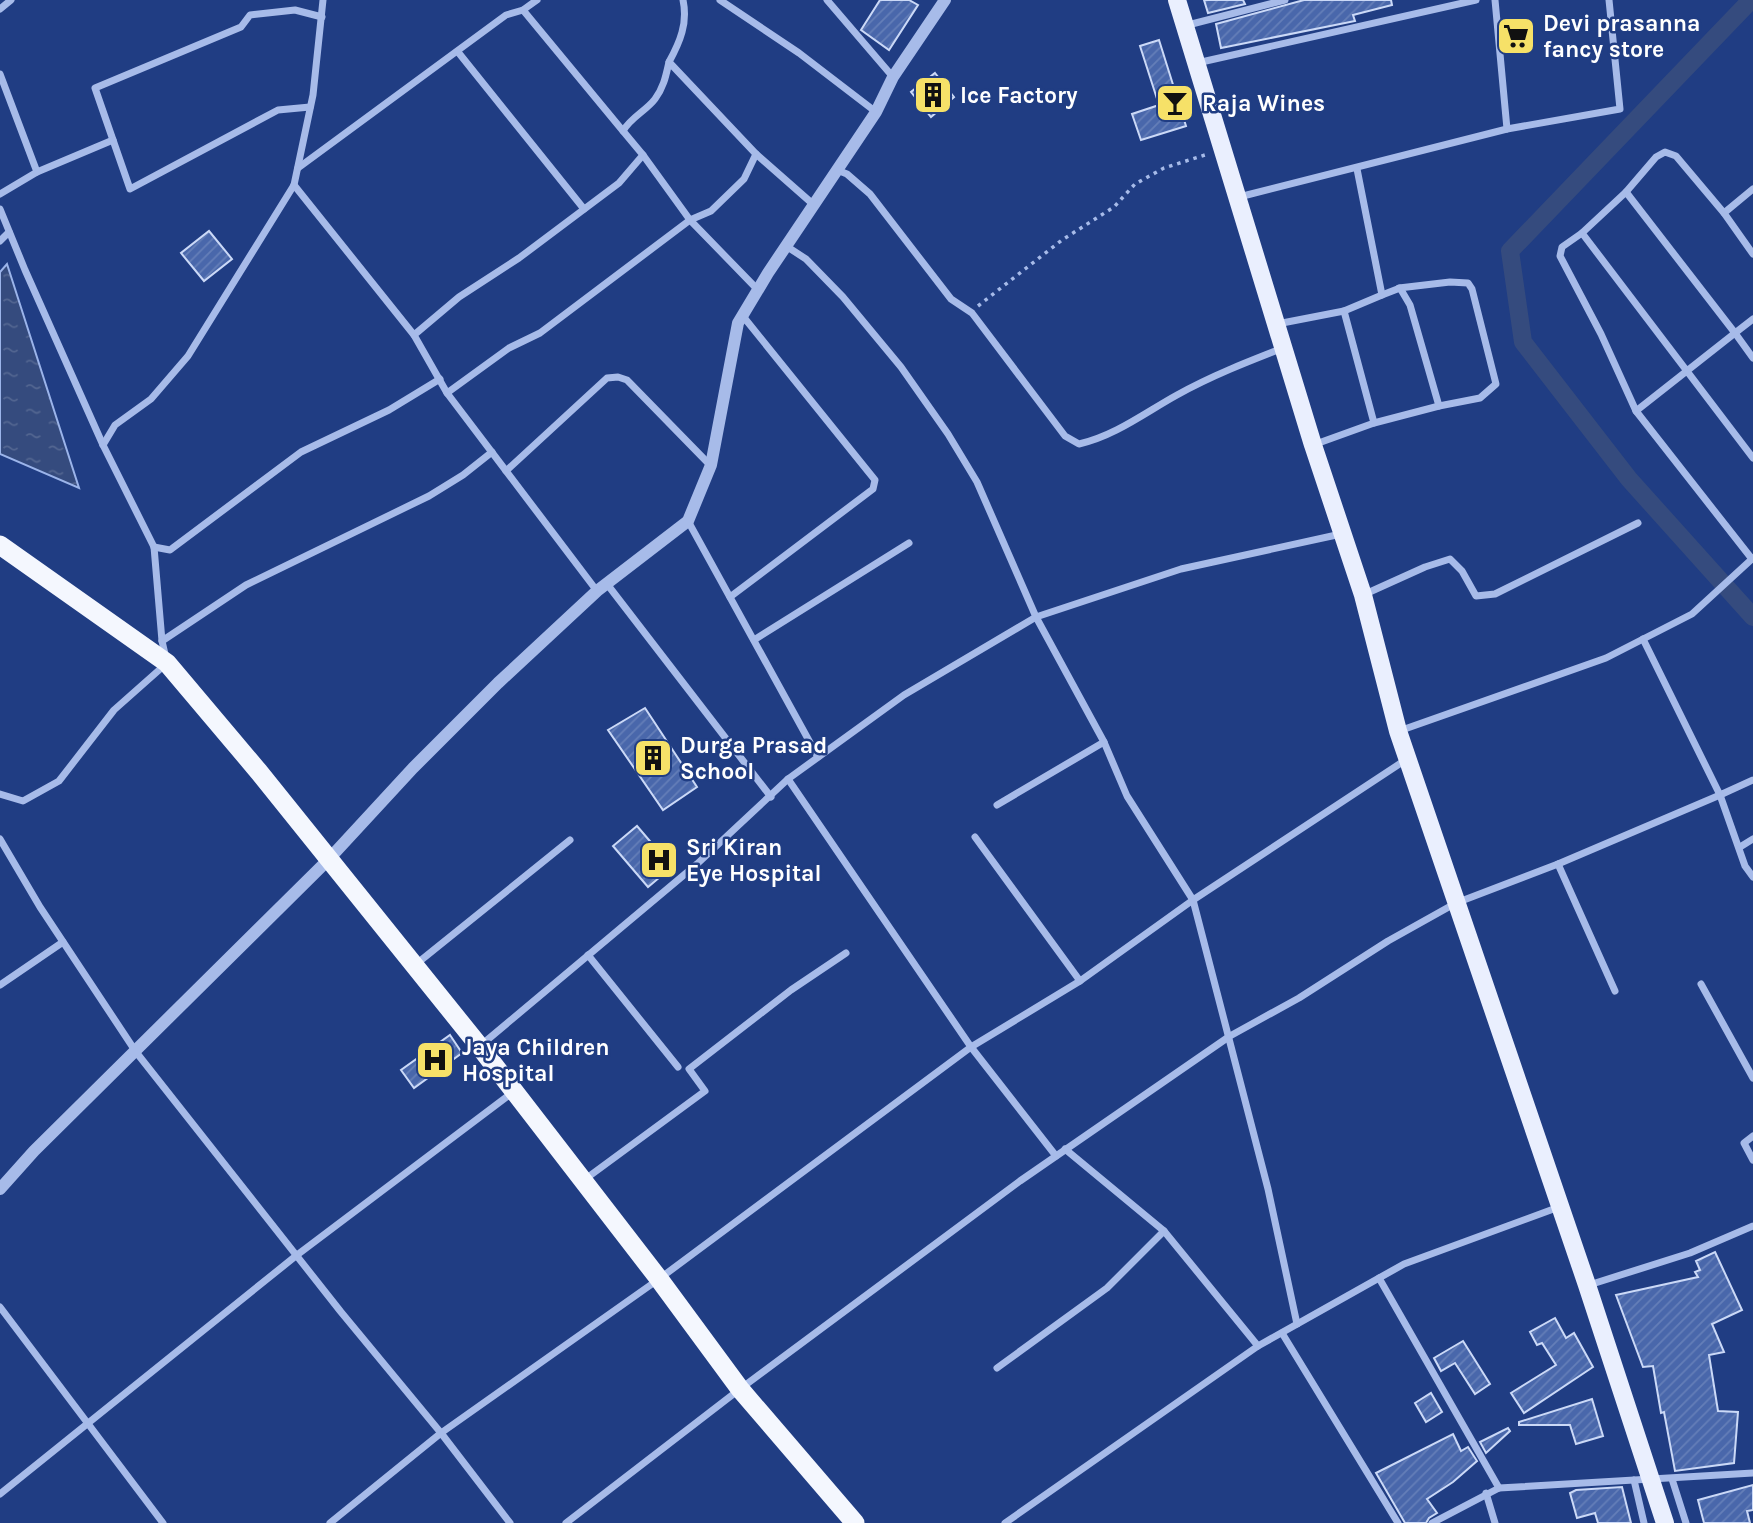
<svg xmlns="http://www.w3.org/2000/svg" width="1753" height="1523" font-family="Karla,sans-serif">
<style>
.water{fill:url(#water-ripples);stroke:#9bb4ea;stroke-width:2}
.lines{fill:none;stroke-linecap:round;stroke-linejoin:round}
.canal{stroke:#354b7e;stroke-width:18}
.building{fill:url(#building-hatch);stroke:#cbd9f7;stroke-width:2}
.path{stroke:#a7bbe9;stroke-width:3.5;stroke-dasharray:3.5 5;stroke-linecap:butt}
.minor{stroke:#a7bbe9;stroke-width:7}
.tertiary{stroke:#a7bbe9;stroke-width:12}
.primary{stroke:#eaeffe;stroke-width:18}
.trunk{stroke:#f4f7fe;stroke-width:19}
.labels{text-anchor:middle;stroke-width:5;stroke-linejoin:round;paint-order:stroke}
.poi-label{font-size:23px;font-weight:bold;fill:#fff;stroke:#203d83;text-anchor:start}
</style>
<defs>
<pattern id="water-ripples" width="26" height="14" patternUnits="userSpaceOnUse" patternTransform="scale(1.75)"><rect width="26" height="14" fill="#354b7e"/><path d="M2 4q2-2 4 0t4 0M15 11q2-2 4 0t4 0" fill="none" stroke="#536691"/></pattern>
<pattern id="building-hatch" width="6" height="6" patternUnits="userSpaceOnUse" patternTransform="scale(1.75)"><rect width="6" height="6" fill="#4967ab"/><path d="M-1 1l2-2M0 6l6-6M5 7l2-2" fill="none" stroke="#647eb8"/></pattern>
</defs>
<rect width="100%" height="100%" fill="#203d83"/>
<polygon class="water" points="7,264 79,488 0,454 0,272"/>
<g class="lines">
<polyline class="canal" points="1751,0 1510,251 1523,342 1629,479 1753,617"/>
</g>
<g class="building">
<polygon points="880,0 909,0 918,5 889,50 861,30"/>
<polygon points="1204,0 1243,0 1245,4 1208,13"/>
<polygon points="1304,0 1391,0 1392,5 1353,15 1355,21 1221,48 1216,24"/>
<polygon points="1159,40 1186,126 1141,140 1132,114 1159,105 1140,46"/>
<polygon points="935,73 954,97 931,117 911,92"/>
<polygon points="209,231 232,259 204,281 181,253"/>
<polygon points="645,708 697,787 663,810 608,730"/>
<polygon points="637,826 672,867 648,887 613,846"/>
<polygon points="450,1035 462,1053 414,1088 401,1070"/>
<polygon points="1715,1252 1742,1310 1712,1324 1724,1352 1709,1355 1718,1411 1738,1412 1734,1463 1675,1471 1664,1412 1661,1413 1653,1366 1643,1367 1616,1295 1698,1277 1695,1272 1700,1270 1696,1261"/>
<polygon points="1555,1318 1566,1338 1574,1333 1593,1367 1524,1413 1511,1393 1556,1365 1542,1343 1537,1345 1530,1332"/>
<polygon points="1463,1341 1490,1384 1475,1394 1455,1363 1441,1371 1434,1358"/>
<polygon points="1431,1393 1442,1412 1426,1422 1415,1403"/>
<polygon points="1592,1399 1603,1436 1576,1444 1570,1425 1519,1425 1519,1422"/>
<polygon points="1508,1428 1510,1431 1486,1453 1480,1442"/>
<polygon points="1453,1434 1461,1451 1468,1447 1477,1461 1453,1482 1427,1499 1437,1513 1429,1518 1426,1523 1405,1523 1376,1473"/>
<polygon points="1753,1485 1753,1510 1747,1511 1750,1523 1704,1523 1698,1500"/>
<polygon points="1622,1487 1631,1523 1598,1523 1595,1513 1577,1518 1570,1493 1576,1490"/>
</g>
<g class="lines">
<polyline class="path" points="978,306 1062,240 1114,207 1135,184 1164,168 1208,154"/>
<g class="minor">
<polyline points="537,0 523,10 623,131"/>
<path d="M683 0C688 23 680 42 669 62L756 154 814 205"/>
<polyline points="720,0 799,53 876,112"/>
<polyline points="827,0 893,77"/>
<polyline points="0,9 11,0"/>
<polyline points="1184,26 1285,0"/>
<polyline points="458,52 584,209"/>
<polyline points="1197,63 1476,0"/>
<polyline points="0,74 37,172 0,194"/>
<polyline points="1507,129 1620,109 1609,0"/>
<polyline points="113,140 95,88 241,27 250,15 295,10 322,17"/>
<polyline points="643,155 690,220 758,290"/>
<polyline points="298,168 506,15 523,10"/>
<path d="M837 170 847 174 870 194 951 299 972 313 1065 436 1079 444C1115 436 1146 412 1177 395 1211 376 1247 362 1283 348"/>
<polyline points="37,172 113,140 130,189 278,110 310,107"/>
<polyline points="294,185 414,335"/>
<polyline points="1753,189 1724,213 1753,254"/>
<polyline points="1626,192 1656,157 1665,152 1676,156 1724,213"/>
<polyline points="1239,197 1507,129 1495,0"/>
<polyline points="0,209 25,270 103,445 154,547 162,641 167,663 114,710 59,781 23,801 0,794"/>
<polyline points="1582,233 1562,247 1560,256 1601,334 1636,411"/>
<polyline points="0,241 9,232"/>
<polyline points="786,246 806,259 843,297 901,367 948,434 977,482 1036,617 1104,742 1127,796 1193,900 1268,1189 1297,1324"/>
<polyline points="1399,288 1450,282 1468,283 1472,289 1496,384 1480,398 1439,406"/>
<polyline points="1753,319 1735,333 1753,358"/>
<polyline points="1277,324 1344,311 1382,295 1357,169"/>
<path d="M447 393 414 335 459 297 519 258 619 183 643 155 623 131C631 117 646 111 655 99 664 87 666 75 669 62"/>
<polyline points="1374,423 1439,406 1410,305 1400,288 1382,295"/>
<polyline points="103,445 115,425 151,399 188,356 294,185 313,95 323,0"/>
<polyline points="1313,445 1374,423 1344,311"/>
<polyline points="506,471 607,378 618,377 627,380 710,465"/>
<polyline points="688,521 818,757"/>
<polyline points="154,547 170,550 301,452 389,410 440,379"/>
<polyline points="1752,559 1636,411 1735,333 1626,192 1582,233 1753,458"/>
<polyline points="607,584 771,797"/>
<polyline points="597,591 447,393 509,348 540,333 690,220 711,211 744,179 756,154"/>
<polyline points="1363,595 1425,567 1450,559 1462,571 1476,596 1495,594 1638,523"/>
<polyline points="730,597 873,489 875,480 742,315"/>
<polyline points="1643,639 1720,795 1753,780"/>
<polyline points="754,640 909,543"/>
<polyline points="162,641 246,585 429,496 463,475 492,452"/>
<polyline points="1399,731 1606,658 1692,614 1753,558"/>
<polyline points="788,779 971,1047 1056,1156"/>
<polyline points="997,805 1104,742"/>
<polyline points="975,837 1080,981"/>
<polyline points="0,839 40,907 136,1052 341,1312 441,1433 510,1523"/>
<polyline points="1740,847 1753,839"/>
<polyline points="1558,864 1615,991"/>
<polyline points="588,955 678,1067"/>
<polyline points="415,965 570,840"/>
<polyline points="1701,984 1753,1078"/>
<polyline points="0,985 63,942"/>
<polyline points="480,1046 697,864 788,779 904,695 1036,617 1181,569 1341,534"/>
<polyline points="1753,1136 1744,1143 1753,1160"/>
<polyline points="1065,1149 1164,1231 1258,1346"/>
<polyline points="584,1180 705,1091 689,1069 791,990 846,953"/>
<polyline points="1379,1278 1499,1488"/>
<polyline points="1589,1285 1690,1253 1753,1226"/>
<polyline points="0,1307 163,1523"/>
<polyline points="1282,1333 1398,1523"/>
<polyline points="997,1368 1107,1288 1164,1231"/>
<polyline points="1672,1479 1686,1523"/>
<polyline points="1634,1480 1644,1523"/>
<polyline points="1486,1493 1495,1523"/>
<polyline points="0,1494 297,1255 513,1092"/>
<polyline points="330,1523 441,1433 659,1279 971,1047 1080,981 1193,900 1407,759"/>
<polyline points="566,1523 740,1389 1020,1181 1230,1036 1299,998 1388,941 1456,903 1558,864 1720,795 1745,866 1753,877"/>
<polyline points="1005,1523 1258,1346 1404,1264 1559,1207"/>
<polyline points="1432,1523 1499,1488 1753,1473"/>
</g>
<polyline class="tertiary" points="0,1189 34,1151 329,859 413,768 498,683 597,591 688,521 711,465 738,323 768,273 876,112 893,77 945,0"/>
<polyline class="primary" points="1177,0 1313,445 1363,595 1398,731 1587,1285 1665,1523"/>
<polyline class="trunk" points="0,545 167,663 259,772 480,1047 659,1279 740,1389 855,1523"/>
</g>
<defs>
<symbol id="supermarket-square" viewBox="-11 -11 22 22"><rect x="-9" y="-9" width="18" height="18" rx="4" fill="#f6e168" stroke="#203d83"/><path d="M-6-5.5h2.5l.6 2H6L4.5 2H-2.5L-4.4-4H-6ZM-1.5 3.2a1.3 1.3 0 1 0 .1 0ZM3 3.2a1.3 1.3 0 1 0 .1 0Z" fill="#111"/></symbol>
<symbol id="building-square" viewBox="-11 -11 22 22"><rect x="-9" y="-9" width="18" height="18" rx="4" fill="#f6e168" stroke="#203d83"/><path d="M-4-6H4V6H1V3H-1V6H-4ZM-2.5-4.3h1.7v1.8h-1.7ZM.8-4.3h1.7v1.8H.8ZM-2.5-1h1.7V.8h-1.7ZM.8-1h1.7V.8H.8Z" fill="#111"/></symbol>
<symbol id="bar-square" viewBox="-11 -11 22 22"><rect x="-9" y="-9" width="18" height="18" rx="4" fill="#f6e168" stroke="#203d83"/><path d="M-6-5H6L.8 .8V4.5H3.5V6h-7V4.5H-.8V.8Z" fill="#111"/></symbol>
<symbol id="hospital-square" viewBox="-11 -11 22 22"><rect x="-9" y="-9" width="18" height="18" rx="4" fill="#f6e168" stroke="#203d83"/><path d="M-5-5h3v3.5h4V-5h3V5h-3V1.5h-4V5h-3Z" fill="#111"/></symbol>
</defs>
<g fill-rule="evenodd">
<use href="#supermarket-square" x="1494" y="14" width="44" height="44"/>
<use href="#building-square" x="911" y="73" width="44" height="44"/>
<use href="#bar-square" x="1153" y="81" width="44" height="44"/>
<use href="#building-square" x="631" y="736" width="44" height="44"/>
<use href="#hospital-square" x="637" y="838" width="44" height="44"/>
<use href="#hospital-square" x="413" y="1038" width="44" height="44"/>
</g>
<g class="labels">
<g class="poi-label">
<text x="1543" y="31">Devi prasanna<tspan x="1543" dy="26">fancy store</tspan></text>
<text x="960" y="103">Ice Factory</text>
<text x="1202" y="111">Raja Wines</text>
<text x="680" y="753">Durga Prasad<tspan x="680" dy="26">School</tspan></text>
<text x="686" y="855">Sri Kiran<tspan x="686" dy="26">Eye Hospital</tspan></text>
<text x="462" y="1055">Jaya Children<tspan x="462" dy="26">Hospital</tspan></text>
</g>
</g>
</svg>
